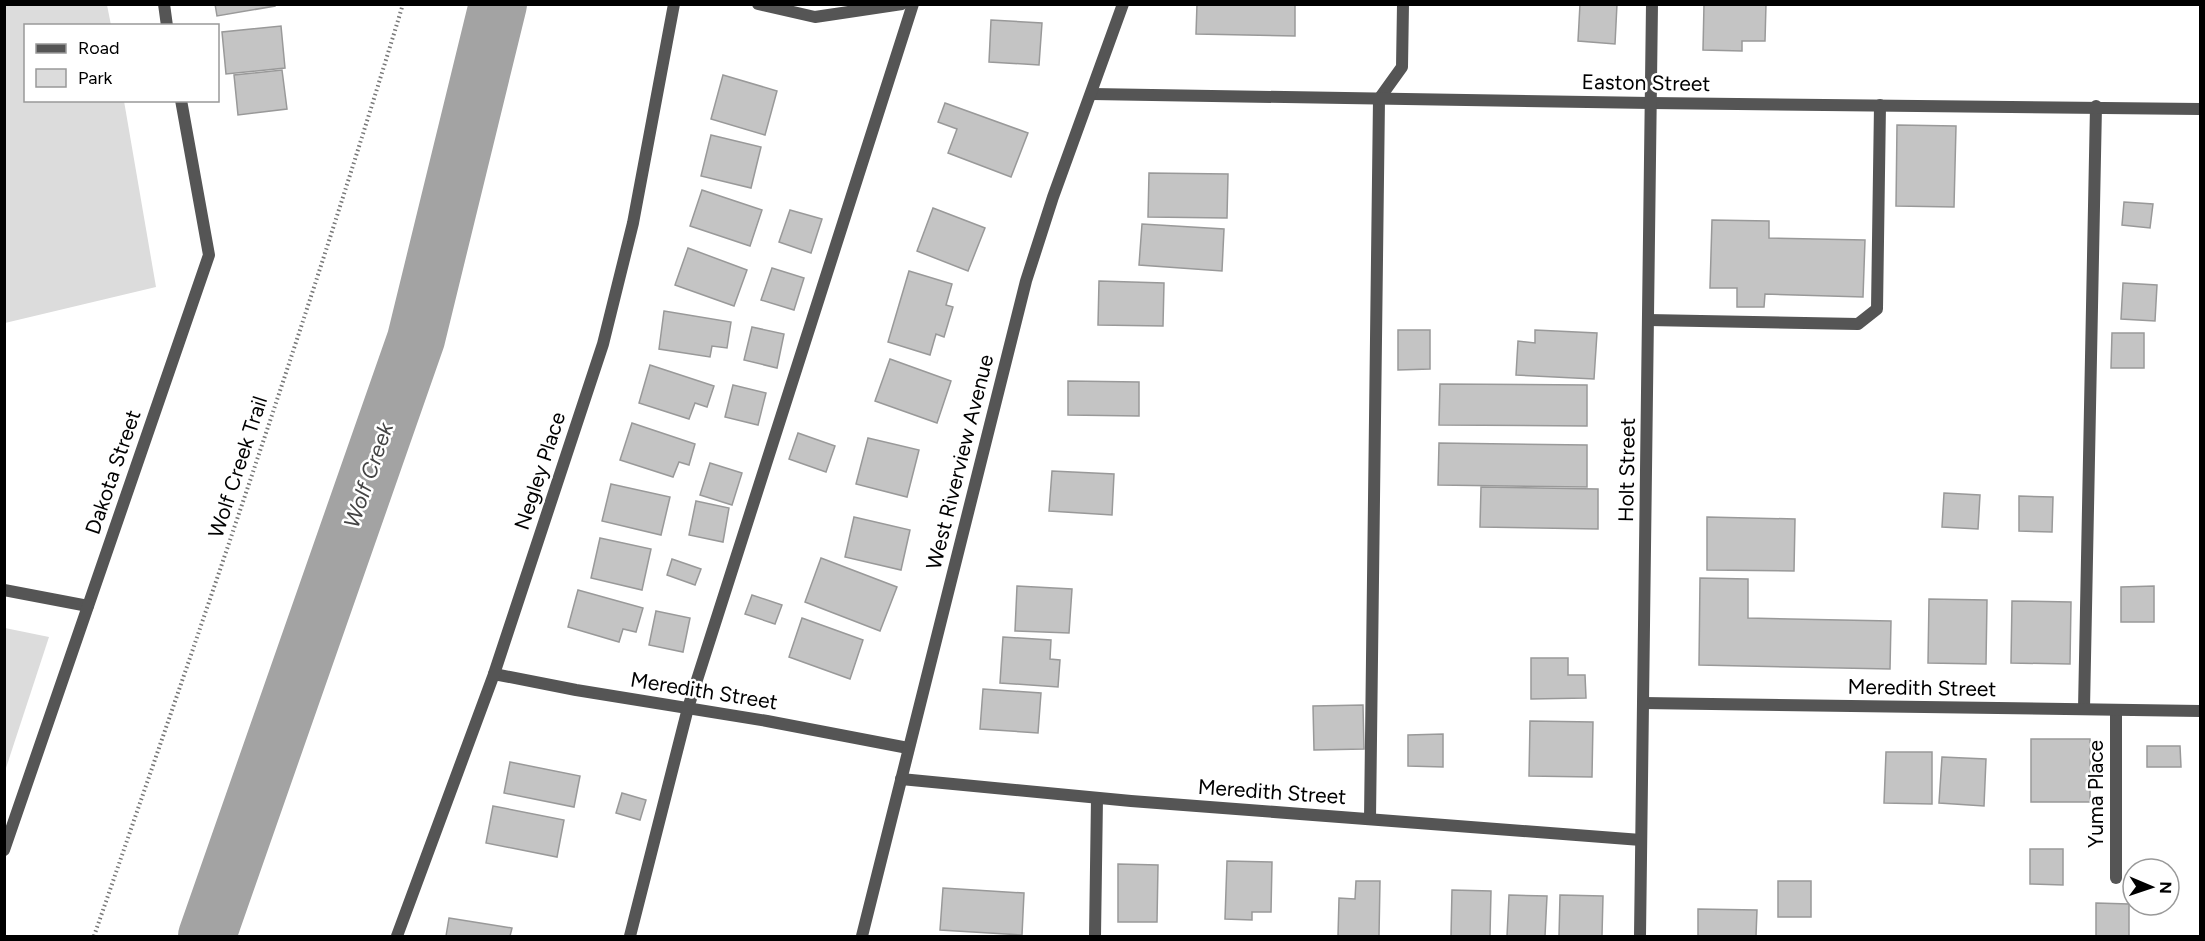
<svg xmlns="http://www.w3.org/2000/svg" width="2205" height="941" font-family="Figtree,sans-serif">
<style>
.green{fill:#dcdcdc}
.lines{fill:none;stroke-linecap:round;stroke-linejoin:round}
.river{stroke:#a3a3a3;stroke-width:58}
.building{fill:#c4c4c4;stroke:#999;stroke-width:1.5}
.path{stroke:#777;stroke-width:4;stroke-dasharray:1.5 3;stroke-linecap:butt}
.service{stroke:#555;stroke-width:12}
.minor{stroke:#555;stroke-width:12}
.tertiary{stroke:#555;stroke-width:12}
.labels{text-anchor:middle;stroke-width:5;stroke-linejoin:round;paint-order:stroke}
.street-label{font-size:21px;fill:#000;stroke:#fff}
.water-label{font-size:22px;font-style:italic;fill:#444;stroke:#fff}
</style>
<rect width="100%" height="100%" fill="#fff"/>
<g class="green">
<polygon points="4,5 107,5 111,25 26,26 26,100 124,101 156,287 5,323"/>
<polygon points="5,628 49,637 5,771 4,628"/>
</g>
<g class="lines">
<polyline class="river" points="207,936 416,339 498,4"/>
</g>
<g class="building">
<polygon points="215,4 275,4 275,6 217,16"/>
<polygon points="1197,4 1295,4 1295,36 1196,34"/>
<polygon points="1580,4 1617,4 1615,44 1578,41"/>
<polygon points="1704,4 1766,4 1765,41 1742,41 1742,51 1703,50"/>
<polygon points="991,20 1042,23 1039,65 989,62"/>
<polygon points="281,26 285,68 226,74 222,32"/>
<polygon points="282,70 287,109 238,115 234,75"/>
<polygon points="723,75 777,91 765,135 711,119"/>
<polygon points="945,103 1028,133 1011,177 948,153 957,129 938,122"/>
<polygon points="1897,125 1956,126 1954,207 1896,206"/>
<polygon points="711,135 761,147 751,188 701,176"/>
<polygon points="1149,173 1228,174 1227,218 1148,217"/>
<polygon points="702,190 762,210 750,246 690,226"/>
<polygon points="2124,202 2153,204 2150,228 2122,225"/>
<polygon points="933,208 985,228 968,271 917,251"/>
<polygon points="790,210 822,219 811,253 779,242"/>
<polygon points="1712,220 1769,221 1769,238 1865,240 1863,297 1765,294 1764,307 1737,307 1737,288 1710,288"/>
<polygon points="1142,224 1224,229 1222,271 1139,265"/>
<polygon points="688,248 747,270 734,306 675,285"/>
<polygon points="772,268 804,278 794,310 761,300"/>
<polygon points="909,271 952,284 946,305 953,307 944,337 936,334 930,355 888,342"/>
<polygon points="1099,281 1164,283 1163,326 1098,325"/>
<polygon points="2123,283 2157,285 2155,321 2121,319"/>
<polygon points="664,311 731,322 727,348 712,346 710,357 659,349"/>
<polygon points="752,327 784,334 777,368 744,360"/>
<polygon points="1398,330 1430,330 1430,369 1398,370"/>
<polygon points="1535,330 1597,333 1594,379 1516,375 1518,341 1535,343"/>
<polygon points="2112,333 2144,333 2144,368 2111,368"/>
<polygon points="890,359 951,381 937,423 875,401"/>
<polygon points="650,365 714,386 707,407 695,403 689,419 639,403"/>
<polygon points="1068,381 1139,382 1139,416 1068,415"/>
<polygon points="1440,384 1587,385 1587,426 1439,425"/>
<polygon points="733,385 766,393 758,425 725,417"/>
<polygon points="632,423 695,444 689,465 679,462 673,477 620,460"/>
<polygon points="798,433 835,446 826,472 789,459"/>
<polygon points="868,438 919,450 907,497 856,484"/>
<polygon points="1439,443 1587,445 1587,487 1438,485"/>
<polygon points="710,463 742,473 732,505 700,495"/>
<polygon points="1052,471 1114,474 1112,515 1049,511"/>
<polygon points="611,484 670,497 661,535 602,521"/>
<polygon points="1481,487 1598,489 1598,529 1480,527"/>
<polygon points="1944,493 1980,495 1978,529 1942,527"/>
<polygon points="2019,496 2053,497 2052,532 2019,531"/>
<polygon points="696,501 729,508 723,542 689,535"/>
<polygon points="854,517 910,530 901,570 845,557"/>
<polygon points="1707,517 1795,519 1794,571 1707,570"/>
<polygon points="600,538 651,549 642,590 591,578"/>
<polygon points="821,558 897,587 880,631 805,602"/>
<polygon points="672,559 701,569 695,585 667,575"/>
<polygon points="1700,578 1748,579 1748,618 1891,621 1890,669 1699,665"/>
<polygon points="1017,586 1072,589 1069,633 1015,631"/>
<polygon points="2154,586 2154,622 2121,622 2121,587"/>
<polygon points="578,590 643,608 636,632 623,629 619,642 568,627"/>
<polygon points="752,595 782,605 775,624 745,614"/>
<polygon points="1929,599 1987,600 1986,664 1928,663"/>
<polygon points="2012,601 2071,602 2070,664 2011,663"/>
<polygon points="656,611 690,618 683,652 649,645"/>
<polygon points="802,618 863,640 850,679 789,657"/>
<polygon points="1003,637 1051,640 1050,659 1060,660 1058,687 1000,683"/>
<polygon points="1531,658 1568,658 1568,675 1585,675 1586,698 1531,699"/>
<polygon points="983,689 1041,693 1038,733 980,729"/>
<polygon points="1363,705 1364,749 1314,750 1313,706"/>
<polygon points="1530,721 1593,722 1592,777 1529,776"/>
<polygon points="1443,734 1443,767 1408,766 1408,735"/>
<rect x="2031" y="739" width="59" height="63"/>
<polygon points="2147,746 2180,746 2181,767 2147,767"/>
<polygon points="1886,752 1932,752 1932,804 1884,803"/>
<polygon points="1942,757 1986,759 1984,806 1939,803"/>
<polygon points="510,762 580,776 574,807 504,793"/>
<polygon points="622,793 646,800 640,820 616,813"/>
<polygon points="493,806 564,820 557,857 486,843"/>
<polygon points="2030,849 2063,849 2063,885 2030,884"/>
<polygon points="1227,861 1272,862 1271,912 1252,912 1252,920 1225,919"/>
<polygon points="1118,864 1158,865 1157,922 1118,922"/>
<polygon points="1356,881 1380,881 1379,936 1338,936 1339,898 1355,899"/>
<rect x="1778" y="881" width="33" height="36"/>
<polygon points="943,888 1024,893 1022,935 940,930"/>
<polygon points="1452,890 1491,891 1490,936 1451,936"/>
<polygon points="1509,895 1547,896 1545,936 1507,936"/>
<polygon points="1560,895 1603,896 1602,936 1559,936"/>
<polygon points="2096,903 2129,904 2129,936 2096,936"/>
<polygon points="1698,909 1757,910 1756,936 1698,936"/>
<polygon points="449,918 512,928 510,936 446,936"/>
</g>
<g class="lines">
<path class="path" d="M94 936C201 627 308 318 403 4"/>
<g class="service">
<polyline points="758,4 815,17 902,4"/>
<polyline points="1648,320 1858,324 1877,309 1880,105"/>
<polyline points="2084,709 2096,106"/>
<polyline points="2116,710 2116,878"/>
<polyline points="1370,819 1379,99 1402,67 1403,4"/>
<polyline points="630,936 688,708 913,4"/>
<polyline points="1095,936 1097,798"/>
</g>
<g class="minor">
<polyline points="164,4 167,26"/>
<polyline points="1092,94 1651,103 2200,109"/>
<polyline points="4,590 88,606"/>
<polyline points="494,674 576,690 767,721 908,748"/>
<polyline points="1643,703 2200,711"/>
<polyline points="901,779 1131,801 1641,840"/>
<polyline points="4,850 209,255 181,100"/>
<polyline points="397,936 494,674 603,344 633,223 674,4"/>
<polyline points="1640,936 1652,4"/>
</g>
<polyline class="tertiary" points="862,936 1026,281 1053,197 1123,4"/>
</g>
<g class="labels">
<g class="street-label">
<text transform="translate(1646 83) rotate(1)" y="7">Easton Street</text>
<text transform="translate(960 462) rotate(-76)" y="7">West Riverview Avenue</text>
<text transform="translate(238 467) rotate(-72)" y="7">Wolf Creek Trail</text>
<text transform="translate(1627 470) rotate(-89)" y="7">Holt Street</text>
<text transform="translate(540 471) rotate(-72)" y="7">Negley Place</text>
<text transform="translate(113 472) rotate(-71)" y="7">Dakota Street</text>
<text transform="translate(1922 688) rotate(1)" y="7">Meredith Street</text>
<text transform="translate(704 691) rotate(9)" y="7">Meredith Street</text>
<text transform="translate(1272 792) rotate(4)" y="7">Meredith Street</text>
<text transform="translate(2096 794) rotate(-90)" y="7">Yuma Place</text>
</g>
<g class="water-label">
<text transform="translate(368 475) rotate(-71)" y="8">Wolf Creek</text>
</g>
</g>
<rect width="2205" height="941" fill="none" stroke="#000000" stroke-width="12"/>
<rect x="24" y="24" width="195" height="78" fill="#ffffff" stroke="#999999" stroke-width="1.5"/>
<rect x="36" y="44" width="30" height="9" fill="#555555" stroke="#999999" stroke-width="1.5"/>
<text x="78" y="54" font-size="18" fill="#000000">Road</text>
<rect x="36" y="69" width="30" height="18" fill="#dcdcdc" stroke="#999999" stroke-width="1.5"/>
<text x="78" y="84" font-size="18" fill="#000000">Park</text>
<g transform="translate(2151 887) rotate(92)"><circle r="28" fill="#ffffff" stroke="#999999" stroke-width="1.5"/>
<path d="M0-4.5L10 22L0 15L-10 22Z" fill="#000000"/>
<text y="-9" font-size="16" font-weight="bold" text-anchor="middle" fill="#000000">N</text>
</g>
</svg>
